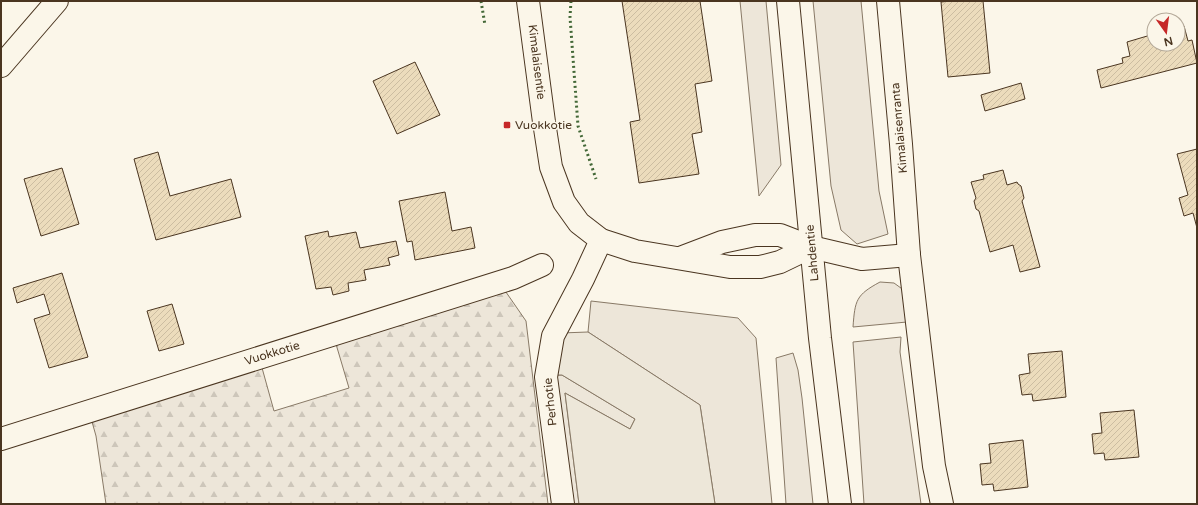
<svg xmlns="http://www.w3.org/2000/svg" width="1198" height="505" font-family="'Varela Round',sans-serif">
<style>
.green{fill:#ede6d9;stroke:#887966}
.forest{fill:url(#forest-firs);stroke:#887966}
.parking{fill:#ede7d9;stroke:#887966}
.building{fill:url(#building-hatch);stroke:#4a3520}
.lines{fill:none;stroke-linecap:round;stroke-linejoin:round}
.minor-casing{stroke:#4a3520;stroke-width:24}
.major-casing{stroke:#4a3520;stroke-width:24}
.minor{stroke:#fbf6e9;stroke-width:22}
.major{stroke:#fbf6e9;stroke-width:22}
.hedge{stroke:#436837;stroke-width:3;stroke-dasharray:2 3;stroke-linecap:butt}
.poi-dot{fill:#c62828;stroke:#fbf6e9;stroke-width:1.5}
.labels{text-anchor:middle;stroke-width:3;stroke-linejoin:round;paint-order:stroke}
.street-label{font-size:12px;fill:#4a3520;stroke:#fbf6e9}
.poi-label{font-size:12px;fill:#4a3520;stroke:#fbf6e9;text-anchor:start}
</style>
<defs>
<pattern id="forest-firs" width="22" height="20" patternUnits="userSpaceOnUse"><rect width="22" height="20" fill="#ede6d9"/><path d="M5 1l3.5 6h-7zM16 11l3.5 6h-7z" fill="#cdc6ba"/></pattern>
<pattern id="building-hatch" width="6" height="6" patternUnits="userSpaceOnUse"><rect width="6" height="6" fill="#ecdcbc"/><path d="M-1 1l2-2M0 6l6-6M5 7l2-2" fill="none" stroke="#ccbda1"/></pattern>
</defs>
<rect width="100%" height="100%" fill="#fbf6e9"/>
<g class="green">
<polygon points="740,1 766,1 781,165 759,196"/>
<polygon points="813,1 861,1 879,191 888,234 857,244 841,230 831,186"/>
<path d="M880 282 894 283 905 291 907 322 853 327C855 300 856 295 880 282Z"/>
<polygon points="591,301 738,318 756,338 772,504 715,504 700,405 588,332"/>
<polygon points="901,337 900,352 921,504 864,504 853,342"/>
<polygon points="793,353 798,370 802,398 813,504 786,504 776,358"/>
<polygon points="553,375 562,375 635,419 630,429 565,393 579,504 570,504"/>
</g>
<polygon class="forest" points="499,282 526,321 548,504 106,504 96,436 89,411 259,357 274,411 349,388 333,334"/>
<polygon class="parking" points="588,332 700,405 715,504 579,504 565,393 630,429 635,419 562,375 553,375 561,333"/>
<g class="building">
<polygon points="622,1 700,1 712,81 695,84 702,132 692,134 699,174 639,183 630,122 640,120"/>
<polygon points="950,1 983,1 990,73 948,77 941,2"/>
<polygon points="1184,26 1188,41 1192,40 1197,63 1101,88 1097,70 1123,63 1122,58 1130,56 1127,42 1154,34 1154,44 1178,44 1178,28"/>
<polygon points="415,62 440,115 397,134 373,81"/>
<polygon points="1021,83 1025,99 985,111 981,95"/>
<polygon points="1197,149 1197,228 1193,213 1184,216 1179,198 1188,195 1177,154"/>
<polygon points="158,152 170,196 231,179 241,217 156,240 134,159"/>
<polygon points="62,168 79,224 41,236 24,179"/>
<polygon points="1003,170 1007,185 1017,182 1018,184 1021,186 1024,198 1022,201 1040,267 1020,272 1013,245 990,252 979,211 976,209 974,201 976,198 971,182 984,179 983,175"/>
<polygon points="445,192 452,231 471,227 475,248 415,260 412,241 407,242 399,201"/>
<polygon points="328,231 329,237 356,232 360,248 396,241 399,255 388,258 390,265 364,270 366,280 348,283 349,291 333,295 331,287 316,289 305,236"/>
<polygon points="62,273 88,357 49,368 34,319 50,314 44,294 17,303 13,288"/>
<polygon points="172,304 184,344 159,351 147,311"/>
<polygon points="1062,351 1066,397 1033,401 1032,394 1022,395 1019,375 1030,373 1028,354"/>
<polygon points="1134,410 1139,457 1105,460 1104,453 1094,454 1092,434 1102,433 1100,413"/>
<polygon points="1023,440 1028,487 994,491 993,484 982,485 980,464 991,463 989,444"/>
</g>
<g class="lines">
<defs>
<g id="minor">
<polyline points="528,1 544,122 551,167 564,202 579,223 601,240 635,251 730,267 760,267 780,262 811,247"/>
<polyline points="888,1 901,144 909,255 934,466 942,504"/>
<polyline points="1,66 57,1"/>
<polyline points="680,258 722,242 755,235 780,235 811,247 862,259 909,255"/>
<polyline points="1,439 513,278 542,265"/>
<polyline points="563,504 546,377 553,336 583,279 601,240"/>
</g>
<polyline id="major" points="788,1 820,338 840,504"/>
</defs>
<use href="#minor" class="minor-casing"/>
<use href="#major" class="major-casing"/>
<use href="#minor" class="minor"/>
<use href="#major" class="major"/>
<g class="hedge">
<polyline points="481,1 485,25"/>
<polyline points="571,1 570,17 578,126 596,179"/>
</g>
</g>
<rect class="poi-dot" x="503" y="121" width="8" height="8" rx="2"/>
<g class="labels">
<g class="street-label">
<text transform="translate(537 62) rotate(83)" y="4">Kimalaisentie</text>
<text transform="translate(899 128) rotate(-95)" y="4">Kimalaisenranta</text>
<text transform="translate(812 253) rotate(-95)" y="4">Lahdentie</text>
<text transform="translate(272 353) rotate(-17)" y="4">Vuokkotie</text>
<text transform="translate(550 402) rotate(-96)" y="4">Perhotie</text>
</g>
<g class="poi-label">
<text x="515" y="129">Vuokkotie</text>
</g>
</g>
<rect width="1198" height="505" fill="none" stroke="#4a3520" stroke-width="4"/>
<g transform="translate(1166 32) rotate(166)"><circle r="19" fill="#fbf6e9" stroke="#b4a999"/>
<path d="M0-3L7 15L0 10L-7 15Z" fill="#c62828"/>
<text y="-6" font-size="11" font-weight="bold" text-anchor="middle" fill="#4a3520">N</text>
</g>
</svg>
